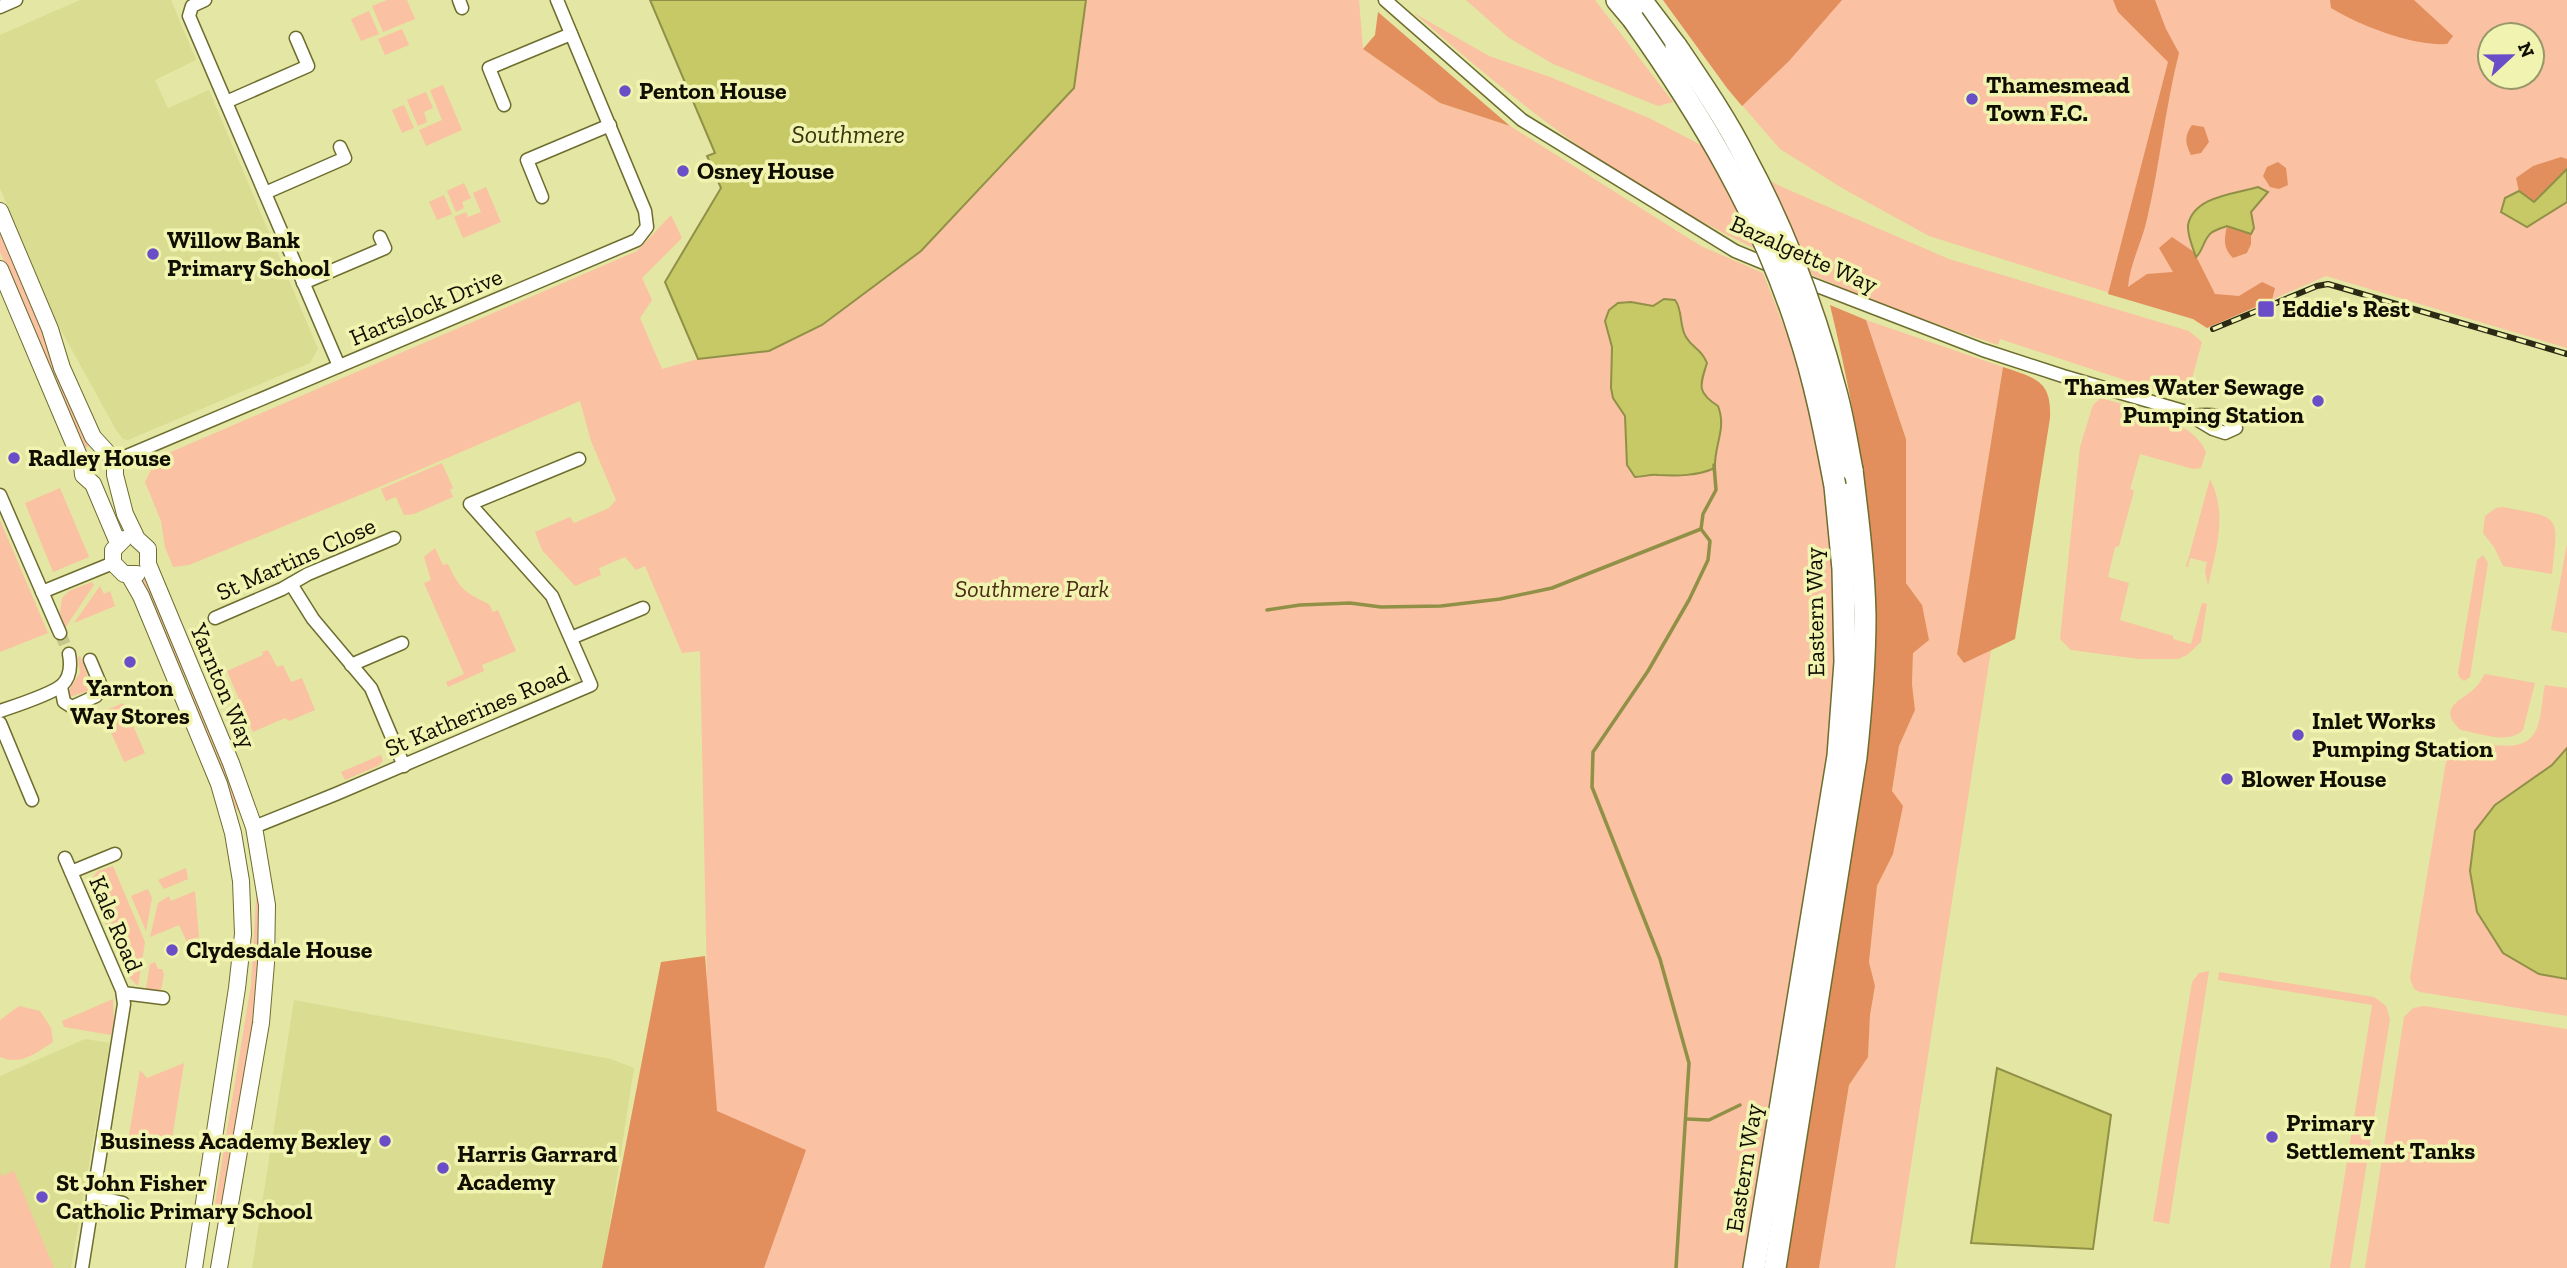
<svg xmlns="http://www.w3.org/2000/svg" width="2567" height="1268" font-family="'Zilla Slab',serif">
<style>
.built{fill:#dadc91}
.green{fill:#fac1a2;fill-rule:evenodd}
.forest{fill:#e38e5d}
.water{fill:#c7c866;stroke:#909047;stroke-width:2}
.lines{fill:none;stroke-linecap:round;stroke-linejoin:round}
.stream{stroke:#909047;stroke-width:3.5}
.minor-tunnel{stroke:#c4c68b;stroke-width:12;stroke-dasharray:12 6;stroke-linecap:butt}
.minor-casing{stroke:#6d6d2e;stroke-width:15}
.tertiary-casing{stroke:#6d6d2e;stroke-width:18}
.primary-casing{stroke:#6d6d2e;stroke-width:24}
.minor{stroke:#fff;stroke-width:12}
.tertiary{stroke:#fff;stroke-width:16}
.primary{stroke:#fff;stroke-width:21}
.rail-casing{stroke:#2b2a15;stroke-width:6}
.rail{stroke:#f1f4b0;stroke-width:3.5;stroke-dasharray:10;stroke-linecap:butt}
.primary-bridge-casing{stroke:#6d6d2e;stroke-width:24;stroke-linecap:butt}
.primary-bridge{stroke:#fff;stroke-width:21}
.poi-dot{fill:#6b4ec7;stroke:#f1f4b0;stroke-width:2.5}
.labels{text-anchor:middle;stroke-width:7;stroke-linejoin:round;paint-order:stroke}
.poi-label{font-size:24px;font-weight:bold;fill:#0f0e00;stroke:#f1f4b0;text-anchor:start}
.street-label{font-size:24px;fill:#0f0e00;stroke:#f1f4b0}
.park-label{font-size:24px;font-style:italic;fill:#4b2914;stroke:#f1f4b0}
.water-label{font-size:26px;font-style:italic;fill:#37370d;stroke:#f1f4b0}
</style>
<rect width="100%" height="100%" fill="#e4e6a4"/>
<g class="built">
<polygon points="80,0 171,0 196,60 155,80 168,108 209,90 318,349 310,363 128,440 123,439 116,430 55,319 0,188 0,35"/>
<polygon points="294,1000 611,1059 634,1068 603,1268 252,1268"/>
<polygon points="85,1039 110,1043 71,1268 0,1268 0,1076"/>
</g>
<g class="green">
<polygon points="387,0 407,0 415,19 383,32 372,6"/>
<polygon points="1084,0 1359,0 1363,49 1440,103 1510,126 1701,246 1763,273 1799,365 1839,532 1835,668 1826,771 1744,1268 713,1268 700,651 682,653 645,566 636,570 625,557 599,568 601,575 575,586 542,550 535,532 570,517 574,523 609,508 616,500 591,441 580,401 377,488 189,565 173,567 165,547 161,521 145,482 157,458 637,251 671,215 682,238 642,278 652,300 640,318 662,369 698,359 769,351 921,251 1074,88"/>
<polygon points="1466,0 1595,0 1673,102 1658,106 1553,64 1509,38"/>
<path d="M1663 0H2567V348L2326 276 2207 328 2193 319 1929 236 1842 188 1780 149 1727 88ZM2490 35H2532V77H2490Z"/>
<polygon points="369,11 379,34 361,41 351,19"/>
<path d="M1414 13 1489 56 1550 77 1649 118 1782 187 1949 259 2189 331 2202 342 2186 400 2000 339 1998 345C1858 299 1724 243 1601 161 1535 117 1474 65 1414 13Z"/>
<polygon points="402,29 409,45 385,55 378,39"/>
<polygon points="443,85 462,130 426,146 419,130 442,120 430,90"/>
<polygon points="426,92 433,108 424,112 427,122 418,126 407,100"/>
<polygon points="404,105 414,128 402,133 392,110"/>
<polygon points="464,183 471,198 462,202 464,208 456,212 447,191"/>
<polygon points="486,187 501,222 463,238 454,217 466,212 468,217 481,212 473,193"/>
<polygon points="444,195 452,214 437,220 429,202"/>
<polygon points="0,230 93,444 85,448 0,252"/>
<polygon points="1866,320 2003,367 1957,654 1964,663 1991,650 1895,1268 1819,1268 1849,1085 1868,1056 1870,1015 1875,986 1869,962 1877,886 1893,853 1892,791 1899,746 1915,710 1912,684 1913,652 1922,605 1906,583 1906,439"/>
<path d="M2101 398C2132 408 2193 419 2206 452L2201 468 2193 469 2140 454 2130 489 2134 491 2119 546 2115 547 2108 577 2129 583 2120 620 2173 636V639L2191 644 2202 603 2207 604 2201 642 2187 655 2178 659H2139L2071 650 2060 639 2080 447 2093 405Z"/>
<polygon points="442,463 453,488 450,490 453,497 414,514 404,515 396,497 386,501 381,489"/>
<path d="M2210 479C2228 514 2216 549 2208 586L2205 571 2207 562 2190 558 2188 567H2186Z"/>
<polygon points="60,488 89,557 53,572 25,503"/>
<path d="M2502 507C2563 518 2558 514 2552 574L2503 566 2494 547 2483 533 2485 516 2496 508Z"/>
<polygon points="0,520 48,633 0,652"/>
<polygon points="2567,544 2567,633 2551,630"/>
<path d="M435 548 443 565 448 564C459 588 465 593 489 604L493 612 498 610 516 651 482 665 484 671 448 687 446 682 464 674 424 583 431 580 424 557Z"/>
<polygon points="2483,555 2488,563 2470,677 2464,681 2459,677 2458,673 2477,560"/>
<polygon points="148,577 190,677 181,681 138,581"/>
<polygon points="92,582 94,585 65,628 60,612 62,598 69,591"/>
<polygon points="100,586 104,594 110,591 115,606 74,623"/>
<polygon points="268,650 277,667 283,665 291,682 302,678 315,710 289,721 285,718 253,732 227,671 263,655 262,652"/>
<polygon points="80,656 92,687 91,690 70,697 67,693 80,673 78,657"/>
<path d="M2485 674 2535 683 2523 730C2509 745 2479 733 2461 730 2435 707 2464 700 2475 688 2479 685 2482 678 2485 674Z"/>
<path d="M2545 685 2567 688V1016L2420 992 2414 989 2410 978 2448 750C2474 731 2522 764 2537 728 2542 715 2542 698 2545 685Z"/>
<polygon points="193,686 233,779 243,817 232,803 185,689"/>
<polygon points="123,703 145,753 124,762 102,712"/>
<polygon points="381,755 383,761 378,766 345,780 341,772"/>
<polygon points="113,866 145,942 138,986 128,976 88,883 98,871"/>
<polygon points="186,868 188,879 164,889 158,880"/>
<polygon points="257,882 259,882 260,980 221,1224 212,1222 251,985"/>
<polygon points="148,889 152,898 146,931 131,896"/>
<polygon points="195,891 199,937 187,942 179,925 150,937 158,903 169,896 171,901"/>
<polygon points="155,962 158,969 162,969 164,974 161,990 146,989 150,964"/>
<polygon points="2209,971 2169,1224 2153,1221 2192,982 2199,973"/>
<polygon points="2219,972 2374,997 2386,1006 2390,1019 2350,1268 2330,1268 2372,1005 2218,980"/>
<polygon points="113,999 114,1023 111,1035 64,1027 62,1021"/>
<path d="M19 1006 40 1011 51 1028 53 1042C36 1053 20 1066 0 1057V1020Z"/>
<polygon points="2424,1006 2567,1029 2567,1268 2365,1268 2404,1017 2413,1008"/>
<polygon points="184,1063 172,1139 153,1147 147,1133 128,1141 140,1070 147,1078"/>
<polygon points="14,1171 54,1268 0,1268 0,1172 2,1176"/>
</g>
<g class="forest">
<polygon points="1663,0 1842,0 1789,61 1742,106 1727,88"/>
<path d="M2113 0H2155L2166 29 2179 53C2165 108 2160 164 2147 219 2142 242 2130 263 2128 287L2147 274 2173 272 2159 248 2172 237 2194 252 2215 294 2239 296 2262 282 2275 288 2272 300 2207 328 2193 319 2108 294 2168 62 2118 12Z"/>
<path d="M2330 0H2414L2453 36 2447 44C2412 46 2361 26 2331 8Z"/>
<polygon points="1378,12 1510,126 1440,103 1363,49 1375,35"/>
<path d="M2192 125 2204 127 2209 142 2201 153 2191 155C2185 143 2184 136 2192 125Z"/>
<polygon points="2561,157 2567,159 2567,169 2533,202 2519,191 2516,178 2533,166"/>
<polygon points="2278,162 2286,168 2288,185 2279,189 2270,187 2263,176 2267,167"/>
<path d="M2227 226 2251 234V244L2247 253 2233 258C2223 248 2224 239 2227 226Z"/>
<path d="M1830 305 1866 320 1906 439V583L1922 605 1929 640 1913 653 1912 684 1915 710 1899 746 1892 791 1903 806 1893 854 1877 886 1869 962 1875 986 1870 1015 1868 1057 1849 1085 1819 1268H1783L1873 701C1874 671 1877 640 1876 610 1872 507 1854 405 1830 305Z"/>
<path d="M2003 367C2035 378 2052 380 2050 418L2015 639 1964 663 1957 654Z"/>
<polygon points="705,956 717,1111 806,1150 764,1268 602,1268 661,962"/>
</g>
<g class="water">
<polygon points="650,0 1086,0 1074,88 921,251 822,325 769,351 698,359 665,282 721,188 707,156 715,153"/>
<polygon points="2567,169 2567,202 2527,227 2501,212 2505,198 2519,191 2534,202"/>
<path d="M2258 187 2268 192 2251 212 2254 228 2251 234 2227 226C2222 228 2215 230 2211 233 2203 240 2203 251 2196 257 2193 248 2187 235 2188 225 2194 196 2235 194 2258 187Z"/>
<path d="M1664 299 1675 300C1683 310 1679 326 1686 337 1693 349 1701 348 1707 363 1700 385 1696 392 1718 406 1727 429 1714 444 1715 468 1697 476 1678 476 1658 475 1650 474 1643 477 1635 477L1627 465 1625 416 1613 398 1611 388 1612 347 1605 321 1609 310 1618 303 1631 302 1653 306Z"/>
<polygon points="2567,748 2567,979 2539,974 2503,953 2477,912 2470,871 2475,831 2495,805 2552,765"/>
<polygon points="1997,1068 2111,1115 2093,1249 1971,1243"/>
</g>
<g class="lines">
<g class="stream">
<polyline points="1267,610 1300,605 1350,603 1381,607 1441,606 1500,599 1552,588 1701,529"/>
<polyline points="1687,1119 1709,1120 1740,1105"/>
<polyline points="1676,1268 1689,1063 1660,959 1592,787 1593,752 1648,671 1689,600 1708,560 1710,541 1701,529 1703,514 1716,490 1714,465"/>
</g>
<polyline class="minor-tunnel" points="60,633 69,654"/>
<defs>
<g id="minor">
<polyline points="205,0 192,6 189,16 339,366"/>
<polyline points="459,0 462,8"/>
<polyline points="1385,0 1522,120 1735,251 1776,268"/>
<polyline points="0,7 16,0"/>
<polyline points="226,102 308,66 296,38"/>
<polyline points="504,105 489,68 571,34"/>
<polyline points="265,193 345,158 340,147"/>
<polyline points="542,197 527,160 610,125"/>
<path d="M1799 279 1983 350 2063 376 2183 411 2213 429 2225 433 2236 428C2225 414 2210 414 2193 416"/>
<polyline points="303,283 385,248 380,237"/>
<polyline points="115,461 637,240 647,227 645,211 557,0"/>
<polyline points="0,495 60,633"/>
<polyline points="291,584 313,619 371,688 404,766"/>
<polyline points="42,592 113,563"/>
<polyline points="215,618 282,589 308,574 394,538"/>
<polyline points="571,638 643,608"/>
<polyline points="351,665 402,643"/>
<polyline points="61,687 64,702 72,707 96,696 101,686 90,660"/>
<path d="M0 711C15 706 52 694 62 685 71 677 71 665 69 654"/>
<polyline points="0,723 32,800"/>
<polyline points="254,827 336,794 591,685 552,596 470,504 579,459"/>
<polyline points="65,858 122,990 124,1004 82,1268"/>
<polyline points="71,872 115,854"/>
<polyline points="123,993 163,998"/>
<polyline points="93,1196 123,1203"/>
</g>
<g id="tertiary">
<polyline points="0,211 50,329 62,368 93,437 115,461 115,475 125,514 137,539 148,549 148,564 231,763 254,827 267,905 266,963 261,1023 219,1268"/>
<polyline points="0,269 82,463 83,475 93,484 118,543"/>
<polyline points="124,539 113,550 113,563 124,574 137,574"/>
<polyline points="129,575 141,596 219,784 233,833 241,881 243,934 237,988 194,1268"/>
</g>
<g id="primary">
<polyline points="1617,0 1633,19"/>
<polyline points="1641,0 1676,46"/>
<polyline points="1754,1268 1838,756 1845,662 1843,569 1835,486"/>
<path d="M1775 1268 1856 757C1861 710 1865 663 1865 616 1864 567 1858 519 1852 470"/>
</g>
</defs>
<use href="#minor" class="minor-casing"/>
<use href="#tertiary" class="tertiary-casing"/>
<use href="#primary" class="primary-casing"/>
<use href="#minor" class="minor"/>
<use href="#tertiary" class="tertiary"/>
<use href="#primary" class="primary"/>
<defs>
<polyline id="rail" points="2213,329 2317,286 2328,284 2567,354"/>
</defs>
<use href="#rail" class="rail-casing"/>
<use href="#rail" class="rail"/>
<defs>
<g id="primary-bridge">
<path d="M1633 19C1701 115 1762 217 1798 330 1815 381 1825 433 1835 486"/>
<path d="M1676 46C1701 83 1726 119 1746 159 1785 231 1815 312 1836 392 1843 417 1847 444 1852 470"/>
</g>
</defs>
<use href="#primary-bridge" class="primary-bridge-casing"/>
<use href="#primary-bridge" class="primary-bridge"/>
</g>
<g class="poi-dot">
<circle cx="625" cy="91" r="7"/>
<circle cx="1972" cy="99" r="7"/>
<circle cx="683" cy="171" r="7"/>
<circle cx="153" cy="254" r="7"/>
<rect x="2257" y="300" width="18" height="18" rx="3.5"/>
<circle cx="2318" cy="401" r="7"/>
<circle cx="14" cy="458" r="7"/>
<circle cx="130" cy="662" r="7"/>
<circle cx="2298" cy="735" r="7"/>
<circle cx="2227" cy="779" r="7"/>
<circle cx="172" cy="950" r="7"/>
<circle cx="2272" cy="1137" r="7"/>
<circle cx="385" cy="1141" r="7"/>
<circle cx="443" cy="1168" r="7"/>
<circle cx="42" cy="1197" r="7"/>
</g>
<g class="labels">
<g class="poi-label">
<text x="1986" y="93">Thamesmead<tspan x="1986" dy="28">Town F.C.</tspan></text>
<text x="639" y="99">Penton House</text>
<text x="697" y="179">Osney House</text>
<text x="167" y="248">Willow Bank<tspan x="167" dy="28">Primary School</tspan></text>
<text x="2282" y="317">Eddie's Rest</text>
<text x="2304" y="395" text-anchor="end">Thames Water Sewage<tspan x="2304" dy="28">Pumping Station</tspan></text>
<text x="28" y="466">Radley House</text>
<text x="130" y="696" text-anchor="middle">Yarnton<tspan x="130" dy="28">Way Stores</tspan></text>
<text x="2312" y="729">Inlet Works<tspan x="2312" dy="28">Pumping Station</tspan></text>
<text x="2241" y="787">Blower House</text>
<text x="186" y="958">Clydesdale House</text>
<text x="2286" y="1131">Primary<tspan x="2286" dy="28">Settlement Tanks</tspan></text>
<text x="371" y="1149" text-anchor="end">Business Academy Bexley</text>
<text x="457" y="1162">Harris Garrard<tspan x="457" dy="28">Academy</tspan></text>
<text x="56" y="1191">St John Fisher<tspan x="56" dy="28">Catholic Primary School</tspan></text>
</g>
<g class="street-label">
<text transform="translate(1804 254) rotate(24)" y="8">Bazalgette Way</text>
<text transform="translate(426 307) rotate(-23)" y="8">Hartslock Drive</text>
<text transform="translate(296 559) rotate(-24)" y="8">St Martins Close</text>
<text transform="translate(1815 612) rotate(-91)" y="8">Eastern Way</text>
<text transform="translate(223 686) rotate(67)" y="8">Yarnton Way</text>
<text transform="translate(477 711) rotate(-23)" y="8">St Katherines Road</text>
<text transform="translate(116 924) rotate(67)" y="8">Kale Road</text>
<text transform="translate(1744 1168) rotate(-81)" y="8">Eastern Way</text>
</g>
<g class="park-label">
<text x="1032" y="597">Southmere Park</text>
</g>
<g class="water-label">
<text x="848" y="143">Southmere</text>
</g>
</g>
<g transform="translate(2511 56) rotate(68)"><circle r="33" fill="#f1f4b0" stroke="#97986a" stroke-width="2"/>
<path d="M0-5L12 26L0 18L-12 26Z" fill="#6b4ec7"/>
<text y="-10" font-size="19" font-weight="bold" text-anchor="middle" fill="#0f0e00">N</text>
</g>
</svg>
